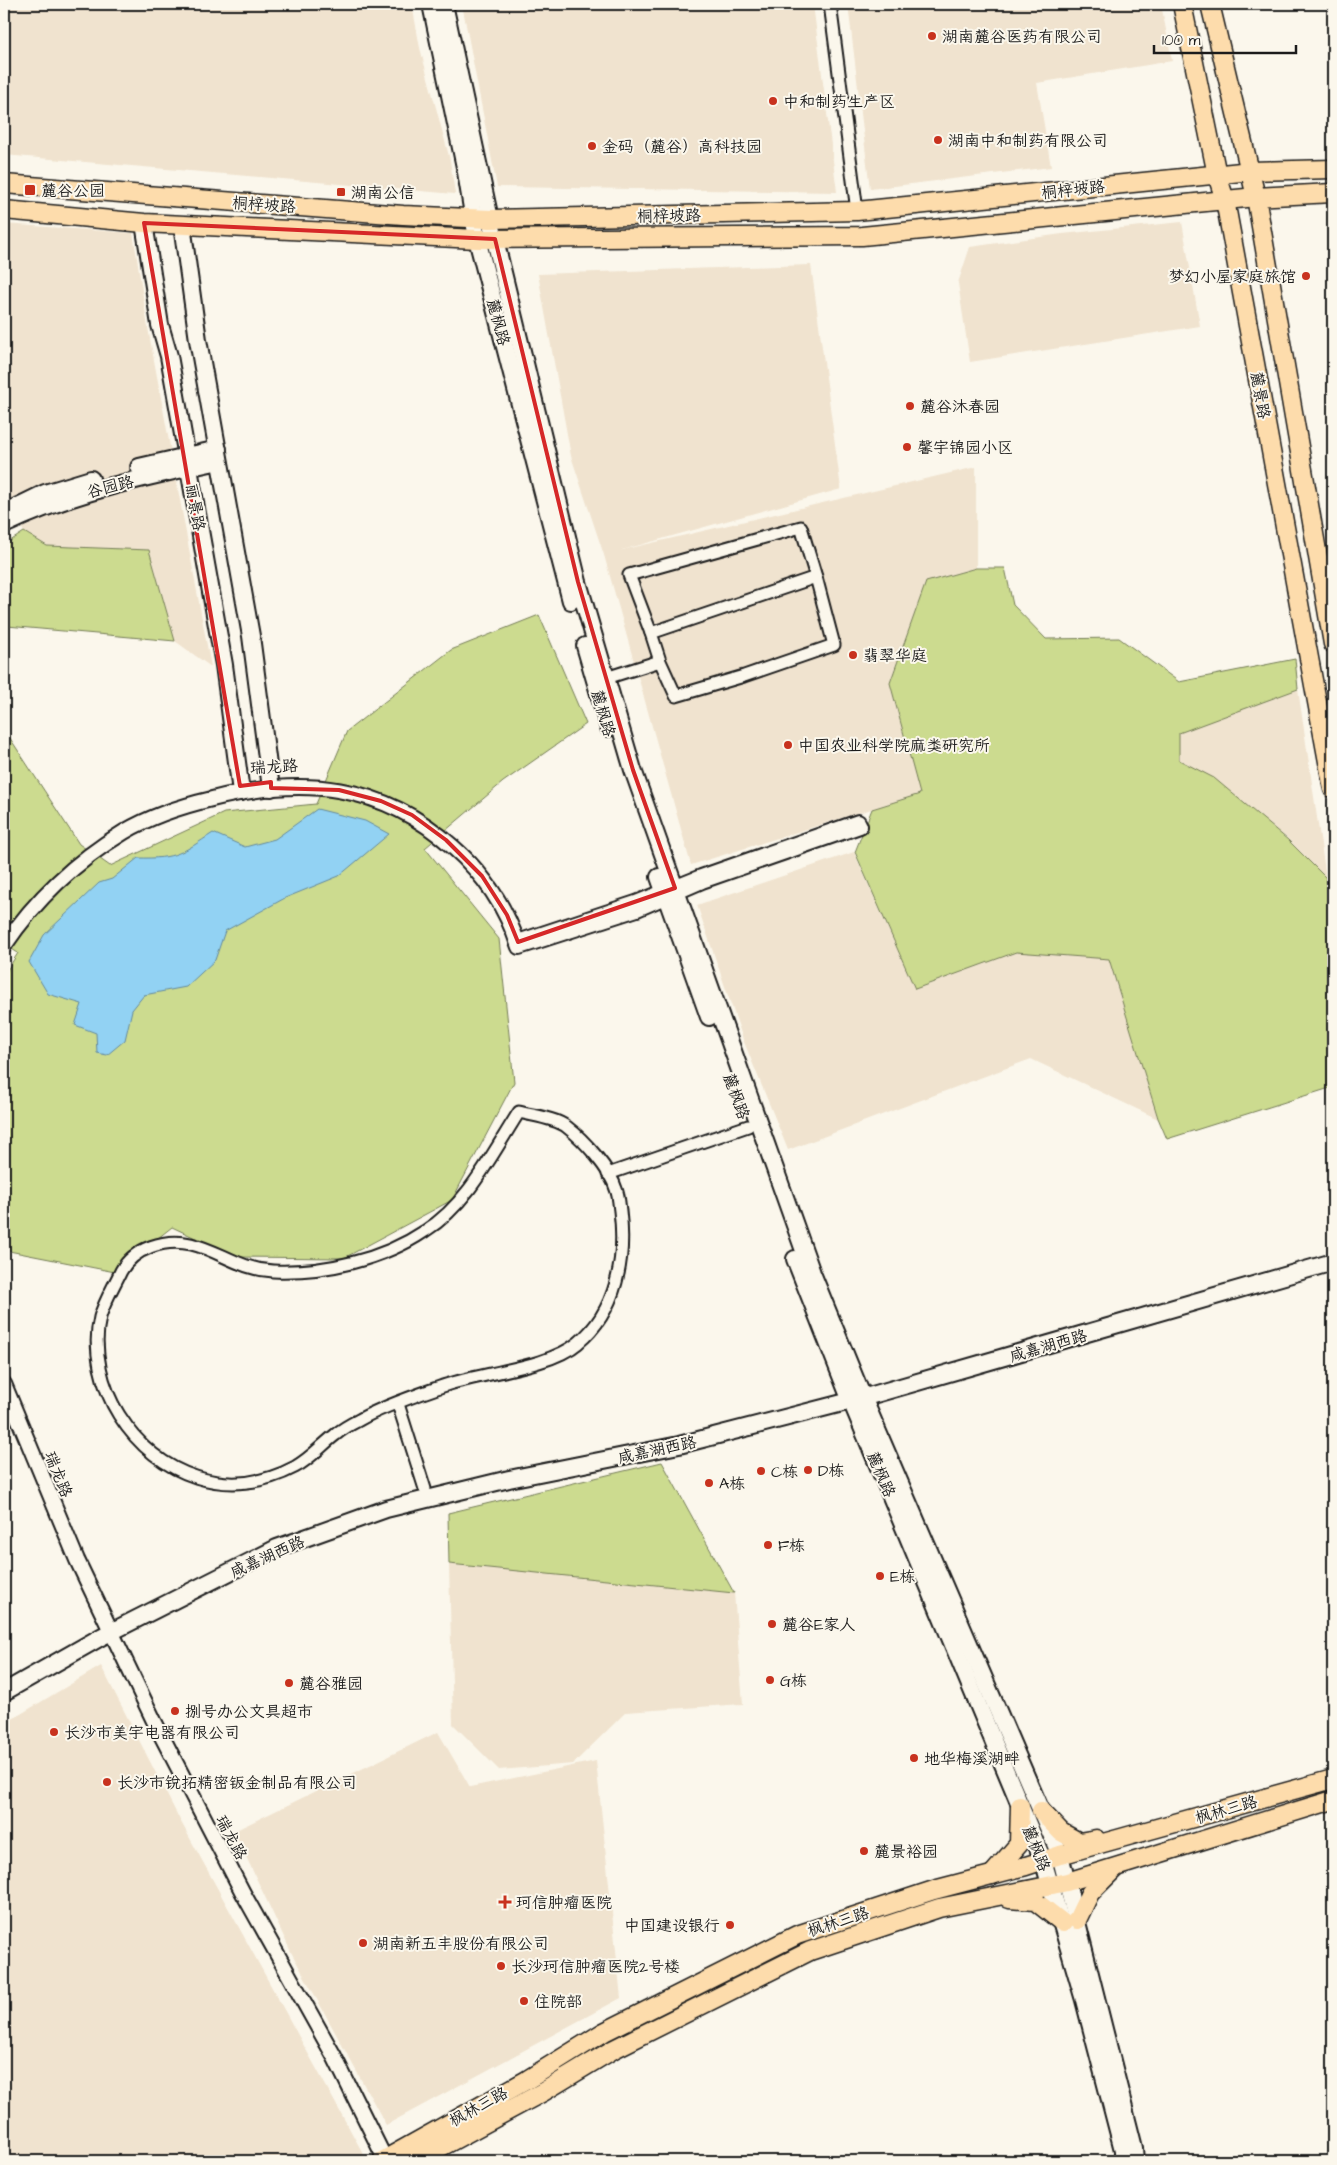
<svg xmlns="http://www.w3.org/2000/svg" width="1337" height="2165" font-family="'Architects Daughter','LXGW WenKai TC',sans-serif">
<style>
.built{fill:#f0e3cf}
.green{fill:#ccdb8f;stroke:#747c56}
.water{fill:#92d2f3;stroke:#63899d}
.lines{fill:none;stroke-linecap:round;stroke-linejoin:round}
.minor-casing{stroke:#1c1c1c;stroke-width:15}
.tertiary-casing{stroke:#1c1c1c;stroke-width:18}
.secondary-casing{stroke:#1c1c1c;stroke-width:20}
.primary-casing{stroke:#1c1c1c;stroke-width:21}
.minor{stroke:#fbf7ec;stroke-width:11}
.tertiary{stroke:#fbf7ec;stroke-width:14}
.secondary{stroke:#fbf7ec;stroke-width:16}
.primary{stroke:#fddcac;stroke-width:18}
.marked{fill:none;stroke:#d62828;stroke-width:4;stroke-linejoin:round}
.poi-dot{fill:#c8321e;stroke:#fbf7ec;stroke-width:2}
.labels{text-anchor:middle;stroke-width:4;stroke-linejoin:round;paint-order:stroke}
.poi-label{font-size:16px;fill:#1c1c1c;stroke:#fbf7ec;text-anchor:start}
.street-label{font-size:16px;fill:#1c1c1c;stroke:#fbf7ec}
</style>
<rect width="100%" height="100%" fill="#fbf7ec"/>
<filter id="ink" filterUnits="userSpaceOnUse"><feTurbulence type="fractalNoise" baseFrequency=".02" numOctaves="2"/><feDisplacementMap in="SourceGraphic" scale="10" xChannelSelector="R" yChannelSelector="G"/><feConvolveMatrix kernelMatrix="1 2 1 2 8 2 1 2 1" color-interpolation-filters="sRGB"/></filter>
<g filter="url(#ink)">
<g class="built">
<polygon points="4,4 412,4 420,48 450,160 455,194 4,155"/>
<polygon points="462,4 813,4 837,192 497,187"/>
<polygon points="848,4 1161,4 1172,61 1037,83 1051,167 870,189"/>
<polygon points="1182,222 1200,326 970,362 958,283 970,247 1062,234"/>
<polygon points="4,224 133,233 148,328 211,667 175,641 149,550 47,546 24,532 7,503 4,504"/>
<polygon points="811,265 841,489 622,550 976,467 976,568 926,582 890,683 920,794 691,865 604,555 571,456 538,274"/>
<polygon points="1298,689 1326,878 1288,839 1179,760 1179,733"/>
<polygon points="854,852 915,989 1016,952 1109,959 1158,1119 1031,1059 788,1150 744,1042 697,905"/>
<polygon points="449,1564 734,1593 743,1704 626,1712 573,1764 499,1770 453,1724"/>
<polygon points="101,1666 181,1822 365,2157 358,2161 4,2161 4,1724"/>
<polygon points="438,1732 470,1787 596,1761 621,1998 386,2125 291,1952 234,1831"/>
</g>
<g class="green">
<polygon points="24,532 47,546 149,550 175,641 7,626 4,628 4,545"/>
<polygon points="976,568 1005,568 1013,605 1046,639 1119,638 1179,682 1295,659 1298,689 1179,733 1179,760 1214,778 1288,840 1326,878 1333,907 1333,1087 1167,1139 1158,1118 1109,959 1016,952 915,989 855,852 872,809 920,794 890,683 926,582"/>
<polygon points="539,615 586,724 503,782 425,848 499,939 514,1082 452,1200 344,1258 236,1257 172,1227 115,1272 4,1250 4,975 18,953 4,944 4,729 79,844 110,866 224,813 316,804 347,731 451,650"/>
<polygon points="662,1462 734,1593 449,1564 448,1513"/>
</g>
<path class="water" d="M317 809 365 821 389 834 339 876 285 898 225 931 215 960 186 987 144 995 132 1010 125 1040 107 1055 97 1053 96 1033 75 1025 82 1004 48 994 29 962 44 935 99 883 112 879 138 858C176 859 182 853 213 833L245 847 275 839Z"/>
<g class="lines">
<defs>
<g id="minor">
<polyline points="830,4 857,211"/>
<polyline points="651,633 629,575 801,527 816,577"/>
<polyline points="606,678 660,661 676,696 744,676 834,645 816,577 651,633 660,661"/>
<path d="M519 1112C534 1116 555 1118 567 1127 584 1140 610 1169 616 1189 619 1196 619 1204 620 1211 626 1258 617 1311 578 1343 549 1368 478 1373 440 1387 417 1395 381 1407 359 1420 351 1424 342 1429 335 1435 322 1445 310 1459 295 1467 229 1502 158 1477 119 1415 102 1388 92 1349 100 1317 104 1302 114 1286 121 1271 134 1248 165 1238 191 1244 221 1251 238 1269 273 1271 325 1273 382 1260 425 1231 468 1204 492 1154 519 1112Z"/>
<polyline points="608,1174 748,1126"/>
<polyline points="398,1404 425,1489"/>
</g>
<g id="tertiary">
<path d="M4 946C35 900 76 861 124 832 151 816 182 806 212 799 302 776 382 783 453 847 485 875 506 907 519 947L637 909 702 881 860 826 858 822 701 877 636 903 518 942"/>
<polyline points="4,1384 77,1560 155,1723 243,1893 334,2056 386,2161"/>
</g>
<g id="secondary">
<polyline points="431,4 466,172 477,239 571,601"/>
<polyline points="444,4 490,219 578,582 633,770 812,1273 859,1388 1060,1855 1134,2148 1135,2161"/>
<polyline points="144,223 160,325 169,356 224,665 241,792"/>
<polyline points="182,225 198,340 251,636 271,788"/>
<polyline points="139,467 218,449"/>
<polyline points="4,513 45,493 91,479"/>
<path d="M4 525C73 492 145 477 219 461"/>
<polyline points="585,646 609,728"/>
<polyline points="659,877 709,1017"/>
<polyline points="795,1259 847,1391 1043,1860 1084,2000 1123,2150 1123,2161"/>
<polyline points="4,1692 101,1637 277,1548 386,1509 509,1479 679,1445 862,1398 1333,1262"/>
</g>
<g id="primary">
<polyline points="1182,4 1217,175 1225,200 1333,789"/>
<polyline points="1210,4 1256,197 1333,644"/>
<polyline points="4,184 403,215 490,219 857,211 1251,171 1333,169"/>
<polyline points="4,210 144,223 477,239 862,236 1256,197 1333,193"/>
<polyline points="1041,1811 1061,1832 1079,1842 1096,1839"/>
<polyline points="992,1875 1019,1844 1020,1806"/>
<polyline points="1009,1899 1035,1901 1063,1923"/>
<polyline points="1077,1920 1090,1893 1115,1868"/>
<polyline points="382,2161 527,2080 604,2032 797,1935 934,1890 1026,1866 1060,1855 1333,1779"/>
<polyline points="415,2161 543,2092 614,2049 810,1951 939,1908 1067,1882 1333,1800"/>
</g>
</defs>
<use href="#minor" class="minor-casing"/>
<use href="#tertiary" class="tertiary-casing"/>
<use href="#secondary" class="secondary-casing"/>
<use href="#primary" class="primary-casing"/>
<use href="#minor" class="minor"/>
<use href="#tertiary" class="tertiary"/>
<use href="#secondary" class="secondary"/>
<use href="#primary" class="primary"/>
</g>
</g>
<path class="marked" d="M144 223 495 239 578 582 633 770 675 888 518 942 507 915 482 876 446 840 412 815 381 801 339 790 271 788V782L240 786Z"/>
<g class="poi-dot">
<circle cx="932" cy="36" r="5"/>
<circle cx="773" cy="101" r="5"/>
<circle cx="938" cy="140" r="5"/>
<circle cx="592" cy="146" r="5"/>
<rect x="24" y="184" width="12" height="12" rx="2.5"/>
<rect x="336" y="187" width="10" height="10" rx="2.5"/>
<circle cx="1306" cy="276" r="5"/>
<circle cx="910" cy="406" r="5"/>
<circle cx="907" cy="447" r="5"/>
<circle cx="853" cy="655" r="5"/>
<circle cx="788" cy="745" r="5"/>
<circle cx="808" cy="1470" r="5"/>
<circle cx="761" cy="1471" r="5"/>
<circle cx="709" cy="1483" r="5"/>
<circle cx="768" cy="1545" r="5"/>
<circle cx="880" cy="1576" r="5"/>
<circle cx="772" cy="1624" r="5"/>
<circle cx="770" cy="1680" r="5"/>
<circle cx="289" cy="1683" r="5"/>
<circle cx="175" cy="1711" r="5"/>
<circle cx="54" cy="1732" r="5"/>
<circle cx="914" cy="1758" r="5"/>
<circle cx="107" cy="1782" r="5"/>
<circle cx="864" cy="1851" r="5"/>
<path d="M502.5 1894.5h5v5h5v5h-5v5h-5v-5h-5v-5h5z"/>
<circle cx="730" cy="1925" r="5"/>
<circle cx="363" cy="1943" r="5"/>
<circle cx="501" cy="1966" r="5"/>
<circle cx="524" cy="2001" r="5"/>
</g>
<g class="labels">
<g class="poi-label">
<text x="942" y="42">湖南麓谷医药有限公司</text>
<text x="783" y="107">中和制药生产区</text>
<text x="948" y="146">湖南中和制药有限公司</text>
<text x="602" y="152">金码（麓谷）高科技园</text>
<text x="41" y="196">麓谷公园</text>
<text x="351" y="198">湖南公信</text>
<text x="1296" y="282" text-anchor="end">梦幻小屋家庭旅馆</text>
<text x="920" y="412">麓谷沐春园</text>
<text x="917" y="453">馨宇锦园小区</text>
<text x="863" y="661">翡翠华庭</text>
<text x="798" y="751">中国农业科学院麻类研究所</text>
<text x="818" y="1476">D栋</text>
<text x="771" y="1477">C栋</text>
<text x="719" y="1489">A栋</text>
<text x="778" y="1551">F栋</text>
<text x="890" y="1582">E栋</text>
<text x="782" y="1630">麓谷E家人</text>
<text x="780" y="1686">G栋</text>
<text x="299" y="1689">麓谷雅园</text>
<text x="185" y="1717">捌号办公文具超市</text>
<text x="64" y="1738">长沙市美宇电器有限公司</text>
<text x="924" y="1764">地华梅溪湖畔</text>
<text x="117" y="1788">长沙市锐拓精密钣金制品有限公司</text>
<text x="874" y="1857">麓景裕园</text>
<text x="516" y="1908">珂信肿瘤医院</text>
<text x="720" y="1931" text-anchor="end">中国建设银行</text>
<text x="373" y="1949">湖南新五丰股份有限公司</text>
<text x="511" y="1972">长沙珂信肿瘤医院2号楼</text>
<text x="534" y="2007">住院部</text>
</g>
<g class="street-label">
<text transform="translate(1073 189) rotate(-6)" y="6">桐梓坡路</text>
<text transform="translate(264 204) rotate(4)" y="6">桐梓坡路</text>
<text transform="translate(669 215) rotate(-1)" y="6">桐梓坡路</text>
<text transform="translate(499 322) rotate(75)" y="6">麓枫路</text>
<text transform="translate(1261 395) rotate(80)" y="6">麓景路</text>
<text transform="translate(110 486) rotate(-14)" y="6">谷园路</text>
<text transform="translate(196 507) rotate(80)" y="6">丽景路</text>
<text transform="translate(604 713) rotate(74)" y="6">麓枫路</text>
<text transform="translate(274 766) rotate(-3)" y="6">瑞龙路</text>
<text transform="translate(737 1096) rotate(70)" y="6">麓枫路</text>
<text transform="translate(1048 1345) rotate(-16)" y="6">咸嘉湖西路</text>
<text transform="translate(657 1449) rotate(-12)" y="6">咸嘉湖西路</text>
<text transform="translate(59 1474) rotate(68)" y="6">瑞龙路</text>
<text transform="translate(882 1474) rotate(67)" y="6">麓枫路</text>
<text transform="translate(267 1556) rotate(-24)" y="6">咸嘉湖西路</text>
<text transform="translate(1226 1809) rotate(-16)" y="6">枫林三路</text>
<text transform="translate(232 1837) rotate(62)" y="6">瑞龙路</text>
<text transform="translate(1037 1848) rotate(68)" y="6">麓枫路</text>
<text transform="translate(838 1921) rotate(-18)" y="6">枫林三路</text>
<text transform="translate(478 2106) rotate(-29)" y="6">枫林三路</text>
</g>
</g>
<rect width="1337" height="2165" fill="none" stroke="#fbf7ec" stroke-width="20"/>
<rect x="10" y="10" width="1317" height="2145" fill="none" stroke="#1c1c1c" stroke-width="2" filter="url(#ink)"/>
<path d="M1154 45v8h142v-8" fill="none" stroke="#1c1c1c" stroke-width="2.5"/>
<text x="1162" y="45" font-size="15" fill="#1c1c1c" stroke="#fbf7ec" stroke-width="4" paint-order="stroke">100 m</text>
</svg>
